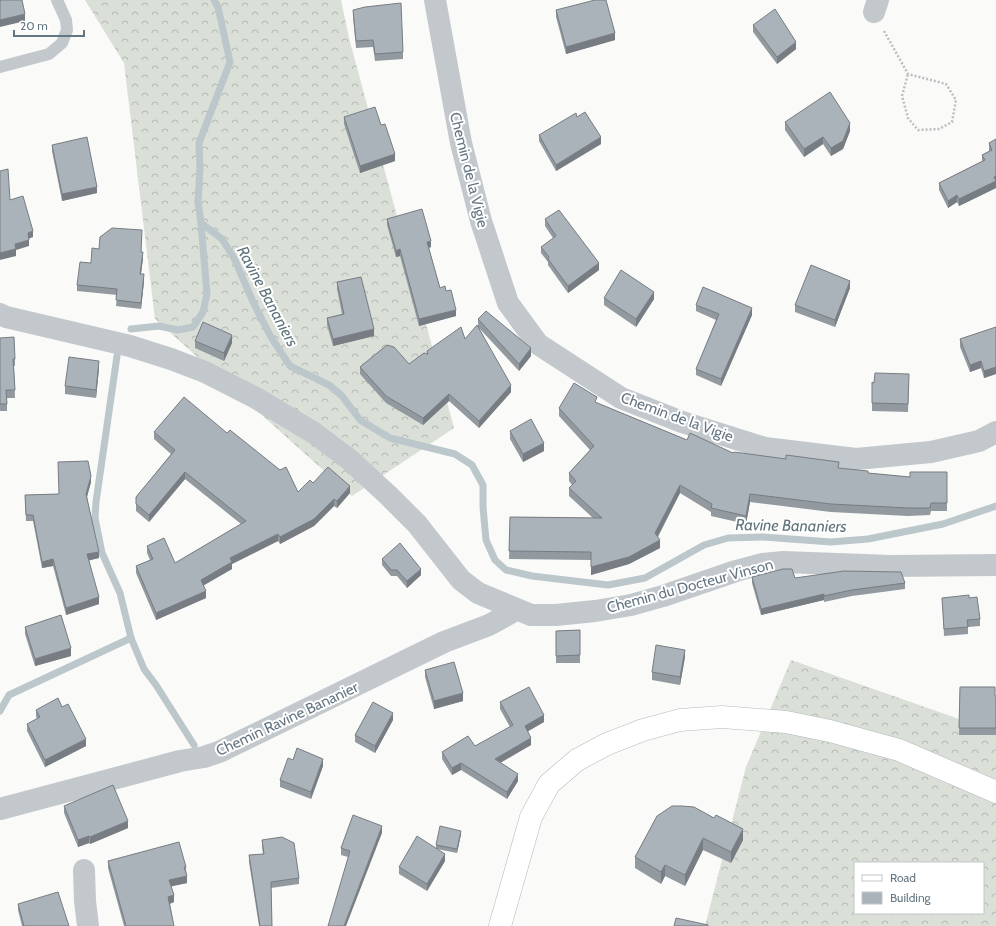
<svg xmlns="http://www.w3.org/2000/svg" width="996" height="926" font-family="Cabin,sans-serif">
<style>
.forest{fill:url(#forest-crowns);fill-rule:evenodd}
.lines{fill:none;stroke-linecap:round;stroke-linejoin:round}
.stream{stroke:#bbc7cb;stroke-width:7}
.secondary-casing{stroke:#b3babf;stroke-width:23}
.path{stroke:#bbbfc2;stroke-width:2.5;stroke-dasharray:2 2;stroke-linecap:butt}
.lane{stroke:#c3c8cc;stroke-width:12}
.street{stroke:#c3c8cc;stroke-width:22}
.secondary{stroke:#fff;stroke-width:22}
.wall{fill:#929a9f}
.shaded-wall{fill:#777d82}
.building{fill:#aab3b9;stroke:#777d82}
.labels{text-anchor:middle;stroke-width:4;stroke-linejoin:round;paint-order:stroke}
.street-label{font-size:15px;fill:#657683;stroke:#fff}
.water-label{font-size:16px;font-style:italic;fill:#60757c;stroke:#fff}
</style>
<defs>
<pattern id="forest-crowns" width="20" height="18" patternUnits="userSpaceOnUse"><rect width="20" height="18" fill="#dadfd7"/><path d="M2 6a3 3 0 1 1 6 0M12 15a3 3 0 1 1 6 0" fill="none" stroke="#b4b9b4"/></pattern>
</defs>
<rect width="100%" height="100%" fill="#fafaf8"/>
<g class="forest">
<polygon points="85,0 341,0 349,38 454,428 352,496 155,319 124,63"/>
<path d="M791 660 996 732V926H705L746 767ZM855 863H983V913H855Z"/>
</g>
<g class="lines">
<g class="stream">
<polyline points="214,0 218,7 230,62 199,143 200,168 198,202 201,223 222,239 234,258 254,304 271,337 290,366 329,385 342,396 360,420 390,438 455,454 472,465 483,485 483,507 486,540 495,560 506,570 532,576 608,585 645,578 704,545 728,538 763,537 831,542 868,539 943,524 996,506"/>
<polyline points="131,329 159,326 178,330 193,327 203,312 207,294 201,223"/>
<polyline points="117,356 96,502 95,518 102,553 120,593 131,638 144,669 156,685 194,745"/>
<polyline points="0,711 9,695 131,638"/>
</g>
<defs>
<polyline id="secondary" points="500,926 531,817 549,784 577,760 607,744 643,730 680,720 722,717 786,722 830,731 899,750 996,792"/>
</defs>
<use href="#secondary" class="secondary-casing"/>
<polyline class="path" points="884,31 908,74 946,84 956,100 952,122 939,129 918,130 908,118 902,96 908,74"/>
<polyline class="lane" points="0,67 49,54 62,43 67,30 66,20 57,0"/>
<g class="street">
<polyline points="435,0 461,143 481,221 508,303 538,344 621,398 682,422 765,448 856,459 931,452 979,441 996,432"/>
<polyline points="874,12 878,0"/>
<polyline points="0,314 6,317 130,346 171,359 205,372 256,398 314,433 350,460 389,496 417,524 461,580 478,593 531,615 556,615 595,611 631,605 663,596 736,571 762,564 783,562 891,566 996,565"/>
<polyline points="0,809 180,761 204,757 219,752 444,642 489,625 516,610"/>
<polyline points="84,870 85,901 88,926"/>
</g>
<use href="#secondary" class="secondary"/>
</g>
<g class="wall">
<polygon points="353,10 403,52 403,59 375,61 373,47 356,48 353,17"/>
<polygon points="556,10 615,40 566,54 556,17"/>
<polygon points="753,25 796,49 777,64 753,32"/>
<polygon points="344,117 381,125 395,161 360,173 344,124"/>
<polygon points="577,117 601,144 556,171 539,141 539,135"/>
<polygon points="785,122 850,131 843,149 831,156 823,144 804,157 785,130"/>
<polygon points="996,139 996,188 959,206 957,202 948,208 939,190 939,183 982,161 982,155 989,151 989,143"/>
<polygon points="52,145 97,193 62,201 52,151"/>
<polygon points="387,219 431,247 429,248 440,288 446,291 456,316 419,326 400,256 396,257 387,225"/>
<polygon points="545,219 599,270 568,293 548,265 548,262 541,253 541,247 553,238 545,226"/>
<polygon points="142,237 141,252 143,258 141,274 144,281 141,309 116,306 117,295 77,291 77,285 99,249"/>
<polygon points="337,282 374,336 333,346 327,325 327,318 342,314 337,289"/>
<polygon points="850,288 835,327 795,312 795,305"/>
<polygon points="604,298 654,299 636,327 604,305"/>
<polygon points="696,305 752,315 721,386 696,375 696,369 716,320 696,311"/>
<polygon points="478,319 531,356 519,371 479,328 511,392 479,428 449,401 423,425 386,403 360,374 360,367 409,364 427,354 427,351 465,339 478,326"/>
<polygon points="996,328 996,374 984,378 981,368 970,372 960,347 960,339"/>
<polygon points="0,338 15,359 15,366 14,366 15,398 7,398 7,411 0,411"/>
<polygon points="195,341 232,343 224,361 195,348"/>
<polygon points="99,368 96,398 65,394 65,386"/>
<polygon points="909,382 908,412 872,411 872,403"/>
<polygon points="597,403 687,440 733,453 868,473 910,477 947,472 947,511 931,511 930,515 908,516 831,512 750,502 746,524 711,516 711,512 680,493 658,537 660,548 629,564 591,575 591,560 509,559 510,517 593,518 569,496 569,488 572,485 569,481 569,473 590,450 559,416 559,408"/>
<polygon points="510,431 544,451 523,462 510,439"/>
<polygon points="154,432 298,492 313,483 350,493 337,508 334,506 314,526 280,544 278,541 232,564 232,569 203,585 206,598 156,620 136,573 136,566 150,560 147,553 147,546 175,563 241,524 185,479 149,522 136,511 136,497 171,454 154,439"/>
<polygon points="91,482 87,497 99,558 89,560 99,604 66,615 53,566 42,568 33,521 26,521 25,495 58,494"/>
<polygon points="382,559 421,575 407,588 397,576 391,576 382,565"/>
<polygon points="752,577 795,578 905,583 905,589 852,596 824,602 824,600 761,615 752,583"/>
<polygon points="942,598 969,598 980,619 980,626 968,627 968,634 944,636"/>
<polygon points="25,627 71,656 35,666 25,634"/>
<polygon points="580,630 580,663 556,663 556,631"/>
<polygon points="685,657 680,685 652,680 652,672"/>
<polygon points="425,670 463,701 434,709 425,677"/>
<polygon points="960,687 996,696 996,735 959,735"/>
<polygon points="500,702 544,722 528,731 531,745 500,762 518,781 507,799 461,770 452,775 442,759 442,752 475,746 510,727 500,709"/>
<polygon points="62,707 86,746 45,767 27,731 27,724 37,719 36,716 36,710"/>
<polygon points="393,720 375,753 355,742 355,735"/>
<polygon points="293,760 323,766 311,799 280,787 280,780"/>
<polygon points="64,806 128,828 90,844 89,843 78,847 64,813"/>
<polygon points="657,816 743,840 731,863 703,850 685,886 665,876 661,884 635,868 635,857"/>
<polygon points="382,833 348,857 341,855 341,848"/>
<polygon points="461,834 457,853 437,849 445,861 427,891 399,874 399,867 436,848 436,845"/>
<polygon points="262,840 299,878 299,884 271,888 272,926 259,926 249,862 249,855 263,854 262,847"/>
<polygon points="108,861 186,867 187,883 171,886 174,902 170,904 174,926 124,926 108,868"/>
<polygon points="18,904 69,926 22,926 18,910"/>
</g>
<g class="shaded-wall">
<polygon points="25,14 25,21 0,27 0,20"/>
<polygon points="615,33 615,40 566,54 566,47"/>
<polygon points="796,42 796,49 777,64 777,57"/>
<polygon points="850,123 850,131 843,149 831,156 831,148"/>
<polygon points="601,137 601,144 556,171 556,165"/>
<polygon points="823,137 823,144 804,157 804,149"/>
<polygon points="395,154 395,161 360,173 360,166"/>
<polygon points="996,176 996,188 959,206 959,199"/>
<polygon points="97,187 97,193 62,201 62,194"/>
<polygon points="957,195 957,202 948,208 948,201"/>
<polygon points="33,231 33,237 28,239 28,233"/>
<polygon points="29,240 29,246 16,250 16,256 0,260 0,253 15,244"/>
<polygon points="431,241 431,247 427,248 427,242"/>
<polygon points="400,249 400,256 396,257 396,251"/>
<polygon points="143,252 143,258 140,281 140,274"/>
<polygon points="599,263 599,270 568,293 568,286"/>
<polygon points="144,274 144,281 141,309 141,303"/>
<polygon points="850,281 850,288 835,327 835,320"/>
<polygon points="654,292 654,299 636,327 636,319"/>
<polygon points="752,308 752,315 721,386 721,379"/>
<polygon points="456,310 456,316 419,326 419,319"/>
<polygon points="374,329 374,336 333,346 333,339"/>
<polygon points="232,335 232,343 224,361 224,353"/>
<polygon points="531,348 531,356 519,371 519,364"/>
<polygon points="99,361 99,368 96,398 96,390"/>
<polygon points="981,361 981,368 970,372 970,365"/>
<polygon points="996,367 996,374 984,378 984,371"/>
<polygon points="511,385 511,392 479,428 479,421"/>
<polygon points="449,394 449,401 423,425 423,418"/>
<polygon points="544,443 544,451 523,462 523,454"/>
<polygon points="185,472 185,479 149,522 149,515"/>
<polygon points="91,476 91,482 86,500 86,494"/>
<polygon points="680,485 680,493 655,541 655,533"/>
<polygon points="350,486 350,493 337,508 337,501"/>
<polygon points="750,494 750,502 746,524 746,516"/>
<polygon points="334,499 334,506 314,526 280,544 280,537"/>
<polygon points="278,534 278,541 232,564 232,569 201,587 201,580 230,558"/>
<polygon points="660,540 660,548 629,564 591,575 591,567"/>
<polygon points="99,552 99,558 87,561 87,554"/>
<polygon points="53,559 53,566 42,568 42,562"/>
<polygon points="421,569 421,575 407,588 407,581"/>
<polygon points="206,591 206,598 156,620 156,613"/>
<polygon points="824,594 824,600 761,615 761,609"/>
<polygon points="99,597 99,604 66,615 66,608"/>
<polygon points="71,648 71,656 35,666 35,659"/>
<polygon points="685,650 685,657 680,685 680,677"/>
<polygon points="463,693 463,701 434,709 434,701"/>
<polygon points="393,713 393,720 375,753 375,746"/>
<polygon points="544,715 544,722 525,733 525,726"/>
<polygon points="531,738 531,745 495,766 495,759"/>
<polygon points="86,739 86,746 45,767 45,760"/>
<polygon points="323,759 323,766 311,799 311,792"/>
<polygon points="461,763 461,770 452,775 452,768"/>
<polygon points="518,774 518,781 507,799 507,792"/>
<polygon points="128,821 128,828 90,844 90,837"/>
<polygon points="382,826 382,833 346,926 344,926"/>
<polygon points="743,829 743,840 731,863 731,852"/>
<polygon points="461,831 461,834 457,853 457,849"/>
<polygon points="89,836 89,843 78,847 78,840"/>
<polygon points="703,838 703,850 685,886 685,875"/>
<polygon points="445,854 445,861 427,891 427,884"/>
<polygon points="665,865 665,876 661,884 661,872"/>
<polygon points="187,876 187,883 169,887 169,880"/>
<polygon points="174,895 174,902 168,904 168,897"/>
</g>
<g class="building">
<polygon points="0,0 22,0 25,14 0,20"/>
<polygon points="595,0 606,0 615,33 566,47 556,10"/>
<polygon points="401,3 403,52 375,54 373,40 356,41 353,10 365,7"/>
<polygon points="775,9 796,42 777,57 753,25"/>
<polygon points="830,92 850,123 843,141 831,148 823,137 804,149 785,122"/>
<polygon points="375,107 381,125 385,124 395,154 360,166 344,117"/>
<polygon points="585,112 601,137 556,165 539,135 576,113 577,117"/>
<polygon points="87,137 97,187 62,194 52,145"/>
<polygon points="996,139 996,176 994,177 996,181 959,199 957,195 948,201 939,183 985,160 982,155 992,150 989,143"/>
<polygon points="8,169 10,200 23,196 33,231 28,233 29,240 15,244 16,249 0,253 0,171"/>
<polygon points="422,209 431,241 427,242 440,288 445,286 446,291 451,290 456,310 419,319 400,249 396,251 387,219"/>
<polygon points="559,210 599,263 568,286 548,259 549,257 541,247 556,236 545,219"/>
<polygon points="112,228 142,230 141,252 143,252 140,274 144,274 141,303 116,300 117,289 77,285 80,262 91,263 92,248 99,249 100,237"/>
<polygon points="811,265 850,281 835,320 795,305"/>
<polygon points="621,270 654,292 636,319 604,298"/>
<polygon points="361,277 374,329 333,339 327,318 344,314 337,282"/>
<polygon points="703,287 752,308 721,379 696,369 719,314 696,305"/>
<polygon points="486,311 531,348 519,364 478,319"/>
<polygon points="203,322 232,335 224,353 195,341"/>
<polygon points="477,325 511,385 479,421 449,394 423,418 386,396 360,367 387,345 394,347 409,364 424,353 428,354 427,351 461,327 465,339"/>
<polygon points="996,327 996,367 984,371 981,361 970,365 960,339"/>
<polygon points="14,337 15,359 13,359 15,390 6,390 7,404 0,404 0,338"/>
<polygon points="69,357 99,361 96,390 65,386"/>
<polygon points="875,373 909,374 908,404 872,403 872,382 874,383"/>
<polygon points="574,383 597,397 595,402 687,440 690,433 733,453 734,452 786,459 786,455 839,462 838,468 868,471 868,473 910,477 910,472 947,472 947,503 931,503 930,508 908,508 831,504 750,494 746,516 711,508 712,504 680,485 655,533 660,540 629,557 591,567 591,552 509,551 510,517 602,518 569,488 576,481 569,473 594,446 559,408"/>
<polygon points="184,397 227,433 230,430 280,470 286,467 298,492 310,480 313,483 328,467 350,486 337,501 334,499 314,519 280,537 278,534 230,558 232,562 201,580 206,591 156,613 136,566 153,559 147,546 164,538 175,563 246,521 185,472 149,515 136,504 136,497 175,450 154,432"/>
<polygon points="531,419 544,443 523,454 510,431"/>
<polygon points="88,461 91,476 86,494 99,552 87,554 99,597 66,608 53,559 42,562 33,515 26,515 25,495 59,494 58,462"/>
<polygon points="400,543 421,569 407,581 397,570 391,570 382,559"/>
<polygon points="783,569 792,569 795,578 844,571 901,572 905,583 852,590 824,596 824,594 761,609 752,577"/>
<polygon points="969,595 969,598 977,597 980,619 967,620 968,627 944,629 942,598"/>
<polygon points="61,615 71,648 35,659 25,627"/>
<polygon points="580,630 580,655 556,656 556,631"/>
<polygon points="656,645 685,650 680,677 652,672"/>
<polygon points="454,662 463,693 434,701 425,670"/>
<polygon points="529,687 544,715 525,726 531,738 495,759 518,774 507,792 461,763 452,768 442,752 468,736 475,746 513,725 500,702"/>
<polygon points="960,687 995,687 995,696 996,696 996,728 959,728"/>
<polygon points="58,698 62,707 68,704 86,739 45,760 27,724 40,717 36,710"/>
<polygon points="373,702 393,713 375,746 355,735"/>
<polygon points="297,748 323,759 311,792 280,780 288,758 293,760"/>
<polygon points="113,785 128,821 90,837 89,836 78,840 64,806"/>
<polygon points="672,806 682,806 694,807 714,818 716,815 743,829 731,852 703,838 685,875 665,865 661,872 635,857 657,816"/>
<polygon points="353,815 382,826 344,926 328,926 350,851 341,848"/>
<polygon points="440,826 461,831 457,849 436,845"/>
<polygon points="417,836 445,854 427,884 399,867"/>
<polygon points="282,837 294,843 299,878 271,882 272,926 260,926 249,855 264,854 262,840"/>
<polygon points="179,842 186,867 184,867 187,876 169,880 174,895 168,897 174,926 126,926 108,861"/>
<polygon points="58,892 69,926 24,926 18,904"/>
<polygon points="676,918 708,925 708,926 674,926"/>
</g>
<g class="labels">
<g class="street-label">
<text transform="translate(469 170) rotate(76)" y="5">Chemin de la Vigie</text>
<text transform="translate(677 417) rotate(20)" y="5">Chemin de la Vigie</text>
<text transform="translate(690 586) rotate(-15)" y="5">Chemin du Docteur Vinson</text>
<text transform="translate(287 719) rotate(-25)" y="5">Chemin Ravine Bananier</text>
</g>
<g class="water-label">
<text transform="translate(268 296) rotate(62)" y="6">Ravine Bananiers</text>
<text transform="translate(791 525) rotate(1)" y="6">Ravine Bananiers</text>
</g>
</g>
<rect x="854" y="862" width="130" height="52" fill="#ffffff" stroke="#c1c8cd"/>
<rect x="862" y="875" width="20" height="6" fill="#ffffff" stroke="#c1c8cd"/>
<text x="890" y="882" font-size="12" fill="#657683">Road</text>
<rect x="862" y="892" width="20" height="12" fill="#aab3b9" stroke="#c1c8cd"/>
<text x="890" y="902" font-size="12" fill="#657683">Building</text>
<path d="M14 30v6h70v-6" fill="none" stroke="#657683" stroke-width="2"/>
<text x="20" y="30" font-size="12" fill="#657683" stroke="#ffffff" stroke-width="3" paint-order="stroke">20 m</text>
</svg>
